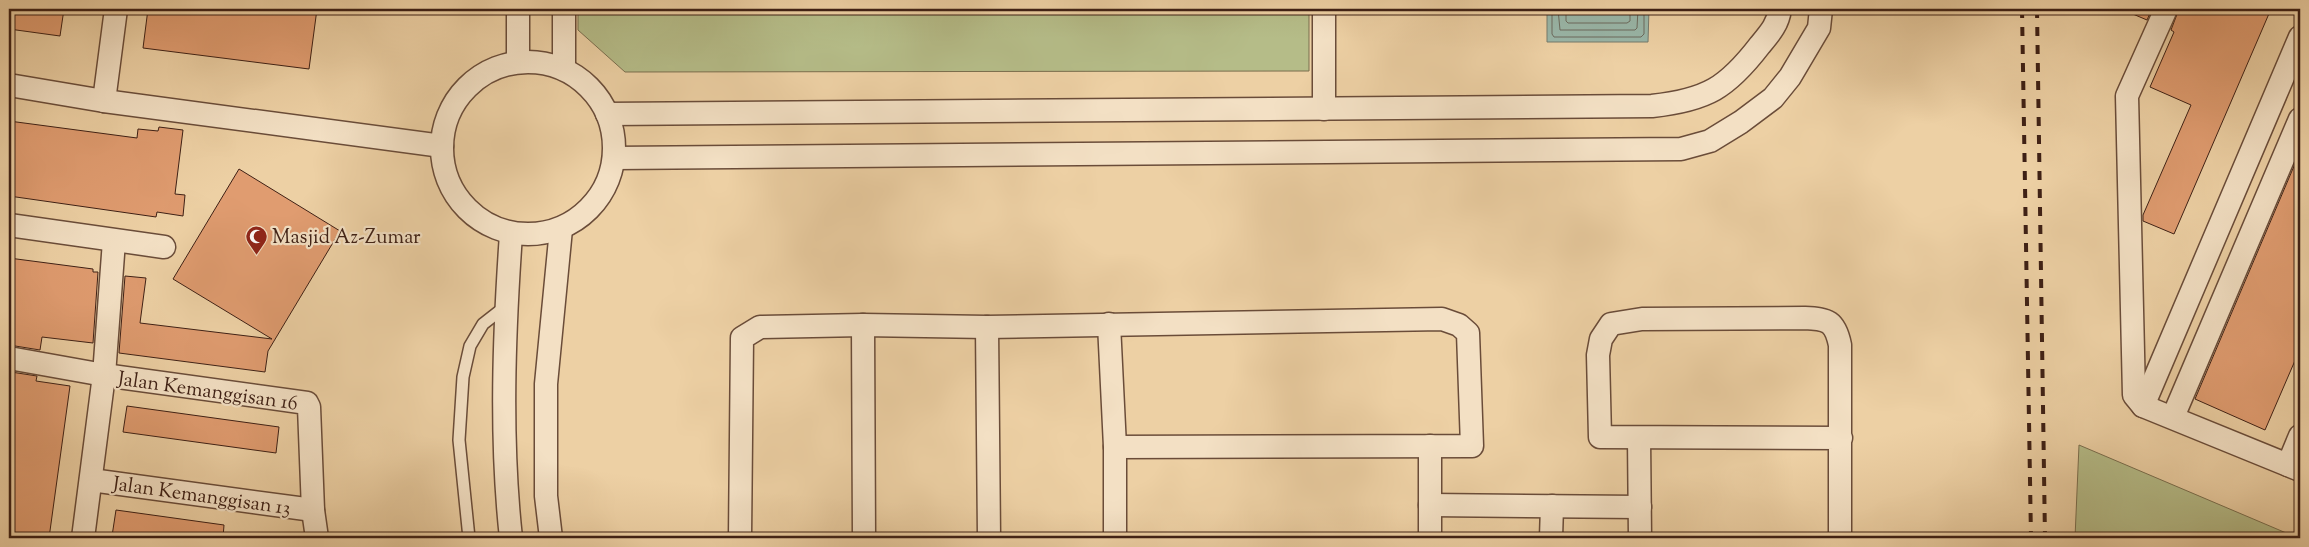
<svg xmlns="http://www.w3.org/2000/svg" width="2309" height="547" font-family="'Sorts Mill Goudy',serif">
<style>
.green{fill:#b5bc88;stroke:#7a6e4e}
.water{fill:#99b6a8;stroke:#757a6d}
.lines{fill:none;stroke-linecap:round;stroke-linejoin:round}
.shore{stroke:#6c6b5e;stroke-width:1}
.building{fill:#e09c70;stroke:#3e2015}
.service-casing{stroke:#6a4c39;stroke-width:14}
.minor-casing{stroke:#6a4c39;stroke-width:25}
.service{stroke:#f3e0c4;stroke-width:11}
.minor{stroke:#f3e0c4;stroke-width:22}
.rail{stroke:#3e2015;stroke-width:4;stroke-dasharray:9 9;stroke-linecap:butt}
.labels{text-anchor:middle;stroke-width:4.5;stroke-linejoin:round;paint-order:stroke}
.poi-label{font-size:20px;fill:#3e2015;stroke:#f3e0c4;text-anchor:start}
.street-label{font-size:20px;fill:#3e2015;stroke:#f3e0c4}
</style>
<rect width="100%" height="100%" fill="#edd0a4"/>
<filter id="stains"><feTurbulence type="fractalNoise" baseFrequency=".004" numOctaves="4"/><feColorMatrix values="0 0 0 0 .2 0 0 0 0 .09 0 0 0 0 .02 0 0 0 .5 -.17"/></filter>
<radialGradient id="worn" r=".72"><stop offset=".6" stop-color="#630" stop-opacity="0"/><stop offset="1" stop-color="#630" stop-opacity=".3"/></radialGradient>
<g class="green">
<polygon points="578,9 1309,9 1309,71 625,72 578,30"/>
<polygon points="2079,445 2298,538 2075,538"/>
</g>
<polygon class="water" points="1547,9 1649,9 1648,42 1547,42"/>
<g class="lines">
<g class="shore">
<polyline points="1552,9 1552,34 1554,37 1641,37 1644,34 1644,9"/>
<polyline points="1558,9 1560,30 1635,30 1637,28 1638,9"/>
<polyline points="1566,9 1566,21 1568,23 1627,23 1630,21 1630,9"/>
</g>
</g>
<g class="building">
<polygon points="9,9 64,9 60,36 9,29"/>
<polygon points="148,9 317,9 309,69 143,48"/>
<polygon points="2121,9 2152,9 2147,20"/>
<polygon points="2179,9 2271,9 2174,234 2143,221 2143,215 2191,105 2150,87 2174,32 2171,30"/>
<polygon points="9,121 137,138 138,129 158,131 159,127 183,130 175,194 185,195 183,216 157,212 156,217 9,196"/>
<polygon points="2300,152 2300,349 2265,430 2195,399"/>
<polygon points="239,169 340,231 268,351 265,372 119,353 125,276 146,278 140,323 272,339 173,279"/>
<polygon points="9,258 93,269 93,272 98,272 93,343 42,337 40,350 9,345"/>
<polygon points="11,372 37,376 36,381 70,386 49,538 9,538 9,388"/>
<polygon points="127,406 279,427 276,453 123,432"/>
<polygon points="116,510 224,525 223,538 126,538 112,536"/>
</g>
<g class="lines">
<defs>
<polyline id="service" points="469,538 459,440 463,377 470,346 483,324 506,306"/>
<g id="minor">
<polyline points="518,9 518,62"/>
<polyline points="564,9 564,69"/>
<polyline points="2166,9 2127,96 2134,395 2143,406 2300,470"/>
<circle cx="528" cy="148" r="86"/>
<polyline points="9,85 104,101 442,146"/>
<polyline points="104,101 116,9"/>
<polyline points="1324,109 1324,9"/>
<path d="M607 114 1652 106C1707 100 1727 88 1760 45 1770 33 1778 24 1780 9"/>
<polyline points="614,158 1681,149 1710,141 1741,122 1773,98 1790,77 1819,28 1821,9"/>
<polyline points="9,225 164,247"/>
<path d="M511 234C504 334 500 438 511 538"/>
<polyline points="1109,324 1115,447 1115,538"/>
<polyline points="863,325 864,538"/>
<polyline points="987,327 989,538"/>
<polyline points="9,358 104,375 307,403 309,407 313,510 317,538"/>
<polyline points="2143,406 2300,37"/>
<polyline points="2173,417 2300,119"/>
<polyline points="1639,438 1640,538"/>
<polyline points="2288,465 2300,436"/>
<polyline points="91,480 313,510"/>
<polyline points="1430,505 1640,507"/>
<polyline points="83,538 104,375 114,241"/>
<polyline points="551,538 546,496 546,384 561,229"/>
<polyline points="740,538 742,338 760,327 863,325 987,327 1442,319 1459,325 1468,333 1472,446 1115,447"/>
<polyline points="1430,538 1430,446"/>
<polyline points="1551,538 1552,506"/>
<path d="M1840 538V345C1835 321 1828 319 1805 318L1642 319 1611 324 1601 339 1598 355 1600 437 1841 438"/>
</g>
</defs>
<use href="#service" class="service-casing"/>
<use href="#minor" class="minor-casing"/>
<use href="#service" class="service"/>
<use href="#minor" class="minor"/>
<g class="rail">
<polyline points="2022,9 2031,538"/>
<polyline points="2037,9 2045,538"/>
</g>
</g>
<defs>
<symbol id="mosque-pin" viewBox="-11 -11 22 30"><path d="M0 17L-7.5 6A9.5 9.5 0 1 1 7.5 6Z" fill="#8f2418" stroke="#f3e0c4"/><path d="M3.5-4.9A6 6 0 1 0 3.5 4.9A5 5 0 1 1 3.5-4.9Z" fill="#fff"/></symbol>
</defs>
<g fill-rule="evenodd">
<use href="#mosque-pin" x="244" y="224" width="25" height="34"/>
</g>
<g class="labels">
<g class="poi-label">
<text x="272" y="243">Masjid Az-Zumar</text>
</g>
<g class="street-label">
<text transform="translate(208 390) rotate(8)" y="7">Jalan Kemanggisan 16</text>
<text transform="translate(202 495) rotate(8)" y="7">Jalan Kemanggisan 13</text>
</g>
</g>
<rect width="2309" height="547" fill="none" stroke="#edd0a4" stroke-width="30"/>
<rect x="10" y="10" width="2289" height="527" fill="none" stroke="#3e2015" stroke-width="2.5"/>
<rect x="15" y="15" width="2279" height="517" fill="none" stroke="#3e2015"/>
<rect width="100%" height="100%" filter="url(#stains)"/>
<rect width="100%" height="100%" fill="url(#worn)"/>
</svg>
